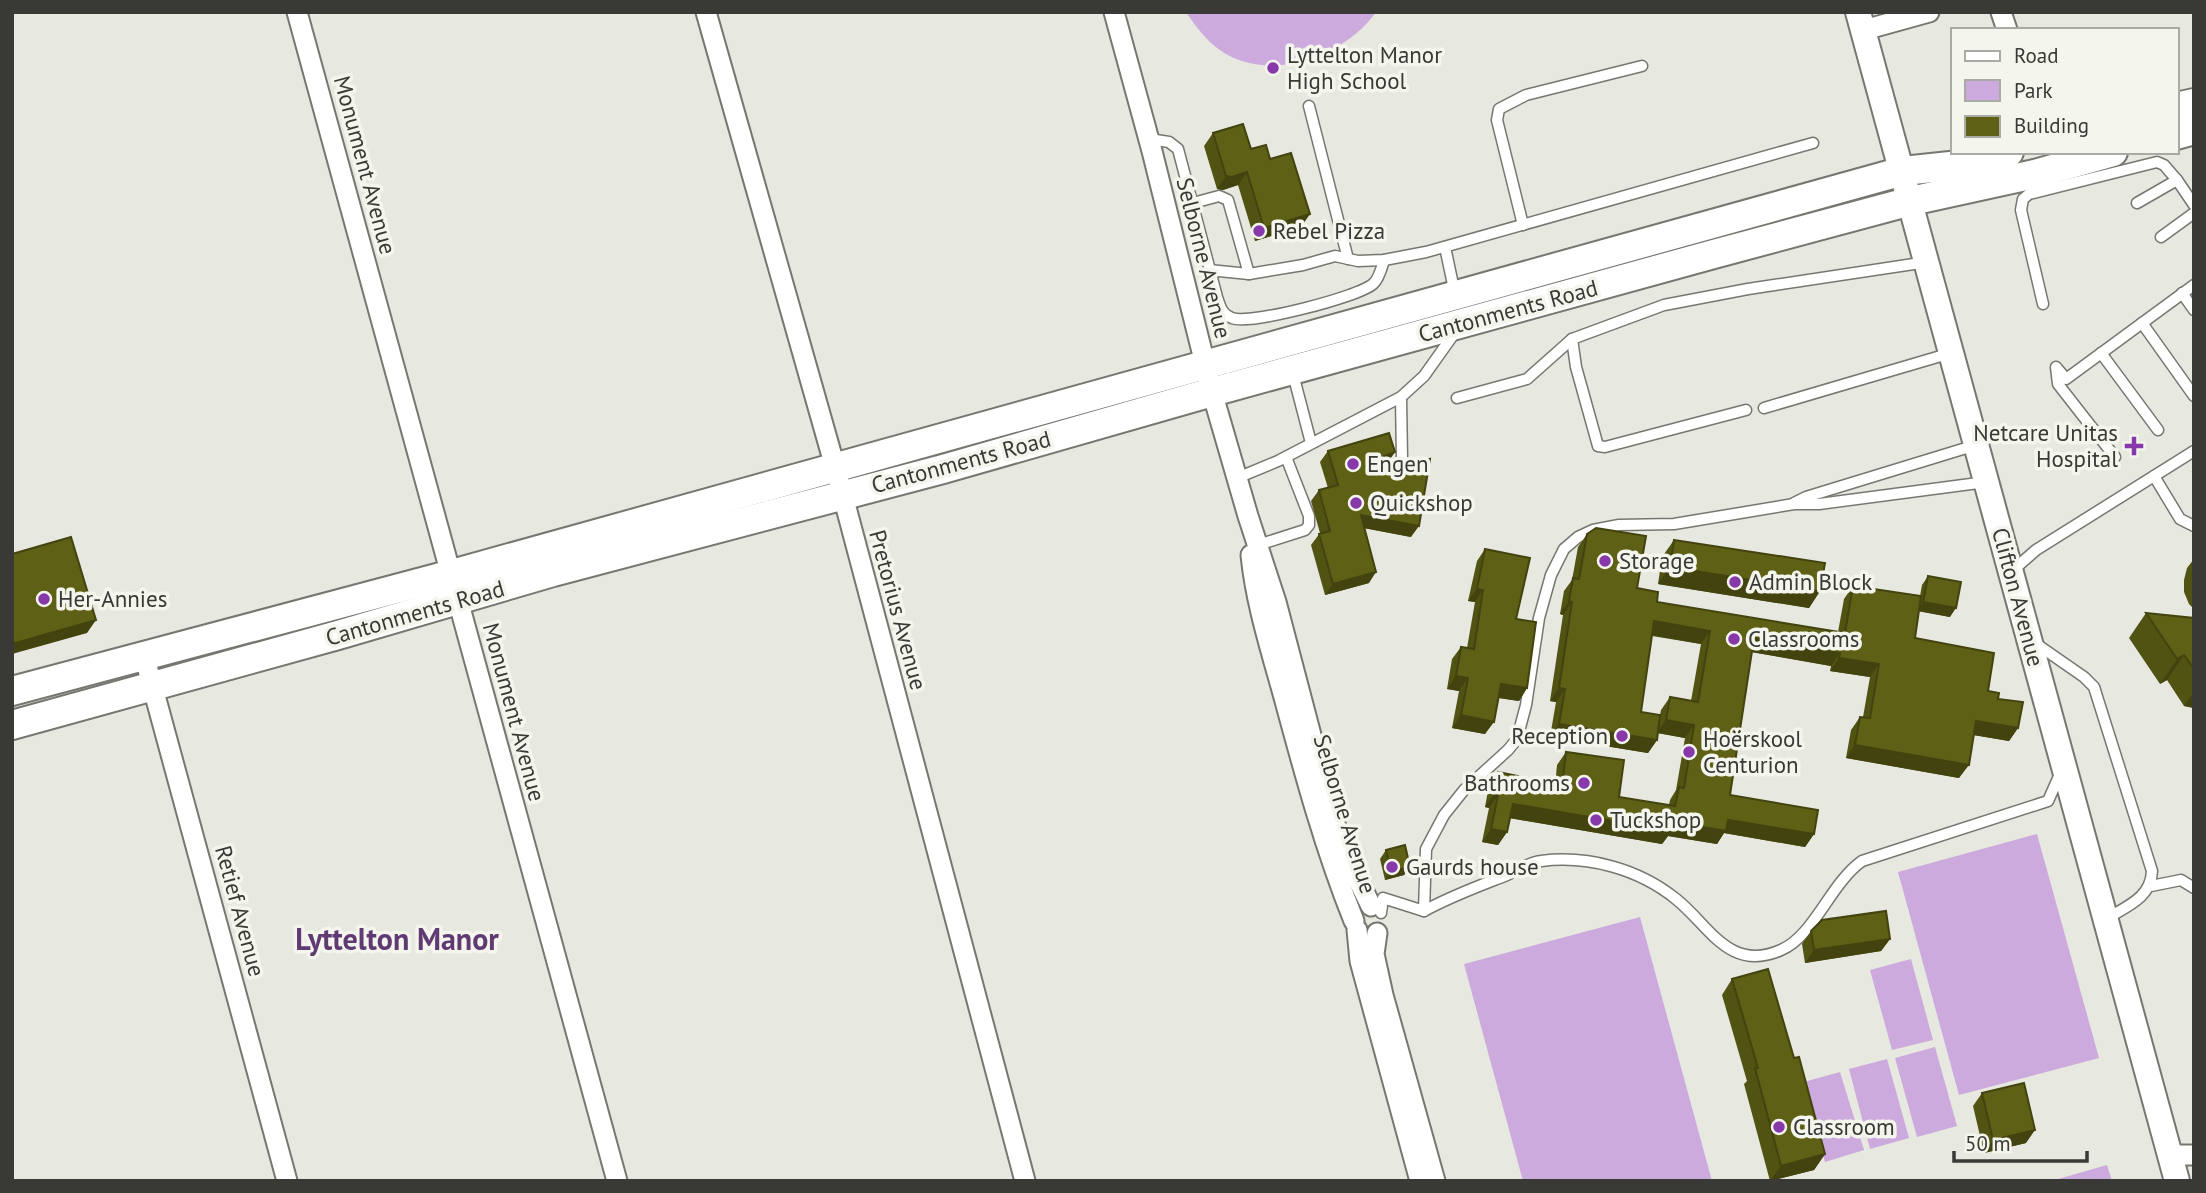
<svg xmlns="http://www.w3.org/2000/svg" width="2206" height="1193" font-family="'PT Sans',sans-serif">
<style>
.green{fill:#cad}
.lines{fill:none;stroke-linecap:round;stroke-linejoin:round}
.service-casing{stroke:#767770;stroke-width:13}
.minor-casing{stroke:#767770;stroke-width:23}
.tertiary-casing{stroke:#767770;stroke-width:28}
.secondary-casing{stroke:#767770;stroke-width:32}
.service{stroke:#fff;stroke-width:10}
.minor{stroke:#fff;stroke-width:19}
.tertiary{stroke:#fff;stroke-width:24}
.secondary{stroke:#fff;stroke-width:28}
.wall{fill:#515313;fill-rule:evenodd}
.shaded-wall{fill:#42430f}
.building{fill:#5e6016;stroke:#42430f;stroke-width:2}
.poi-dot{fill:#8839a9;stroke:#f4f5ed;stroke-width:2.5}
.labels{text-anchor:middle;stroke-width:7;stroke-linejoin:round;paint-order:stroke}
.poi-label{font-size:23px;fill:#393936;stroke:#f4f5ed;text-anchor:start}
.street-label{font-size:23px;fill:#393936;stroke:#f4f5ed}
.district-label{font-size:30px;font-weight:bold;fill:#603a72;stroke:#f4f5ed}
</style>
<rect width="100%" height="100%" fill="#e7e8e0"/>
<g class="green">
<path d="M1186 12H1376C1349 51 1288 76 1242 61 1216 53 1200 33 1186 12Z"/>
<polygon points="2037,834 2099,1058 1959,1095 1898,872"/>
<polygon points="1640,917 1712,1181 1523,1181 1464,964"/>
<polygon points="1911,959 1933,1040 1892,1050 1870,970"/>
<polygon points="1935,1047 1957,1126 1917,1137 1895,1058"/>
<polygon points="1887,1059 1909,1138 1870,1149 1849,1069"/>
<polygon points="1840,1072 1864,1150 1825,1162 1800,1083"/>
<polygon points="2107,1165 2112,1181 2051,1181"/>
</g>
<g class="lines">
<defs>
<g id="service">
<polyline points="1309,106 1348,259"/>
<path d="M1149 139 1169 142 1178 149 1217 297C1220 306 1222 315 1232 318 1250 325 1358 297 1373 284 1379 279 1382 267 1384 260"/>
<polyline points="1193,203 1219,196 1228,200 1249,274"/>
<polyline points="2137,203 2177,180 2194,205"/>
<polyline points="1523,225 1497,120 1499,109 1526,95 1642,66"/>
<polyline points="2161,237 2194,213"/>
<polyline points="1445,247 1455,294"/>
<polyline points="1209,270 1249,274 1303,265 1335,256 1358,261 1384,260 1426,252 1813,143"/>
<polyline points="2182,293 2194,310"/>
<polyline points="2043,304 2021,210 2023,199 2029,194 2157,162 2164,165 2177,180"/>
<polyline points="2142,323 2194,396"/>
<polyline points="1572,339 1576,367 1598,446 1605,447 1746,410"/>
<polyline points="2101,353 2158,430"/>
<polyline points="1293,374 1311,443"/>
<polyline points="1457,398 1527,379 1572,339 1664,305 1748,289 1927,262"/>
<polyline points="1764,408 1951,353"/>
<polyline points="2115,457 2058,384 2056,367 2066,379 2194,285"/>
<polyline points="1376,475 1396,468 1402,460 1401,397"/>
<polyline points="2154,476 2180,519 2194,526"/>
<polyline points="1237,478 1278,461 1401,397 1424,376 1456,331"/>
<polyline points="1794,503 1806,497 1976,445"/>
<polyline points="1258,545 1305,530 1309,525 1309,516 1286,457"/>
<polyline points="2012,571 2036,550 2194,451"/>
<path d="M2035 643 2084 677 2094 687 2152 871C2151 898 2127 906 2106 919"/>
<polyline points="2151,886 2181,880 2194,888"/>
<polyline points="1424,911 1426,849 1444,815 1464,790 1508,750 1517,739 1526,705 1539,618 1551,575 1564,549 1578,537 1593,530 1619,525 1674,524 1794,504 1819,504 1986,482"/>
<path d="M1381 913 1383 898 1424 911C1451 896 1479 886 1507 875 1517 870 1530 862 1541 861 1588 855 1639 869 1676 899 1709 925 1729 973 1781 950 1814 936 1830 884 1862 861L2048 801 2060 774"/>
</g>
<g id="minor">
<polyline points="297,12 617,1181"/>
<polyline points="706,12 839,481 1025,1181"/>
<polyline points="1114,12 1152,151 1212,392 1248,516 1276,602 1332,815 1344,851 1371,906"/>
<polyline points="2001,12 2007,30"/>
<polyline points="1864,30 1929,12"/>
<path d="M1251 555C1256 605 1272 653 1285 701 1305 775 1325 849 1354 921"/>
<polyline points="144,655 287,1181"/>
<polyline points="1357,930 1360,961 1420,1181"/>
<polyline points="1377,933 1374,954 1383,995 1435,1181"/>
<polyline points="2170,1155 2194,1155"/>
</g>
<polyline id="tertiary" points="1858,12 2177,1181"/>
<g id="secondary">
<polyline points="2176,107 2194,103"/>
<polyline points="2176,135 2194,130"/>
<polyline points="12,691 452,574 1903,171 1969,164 2009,152"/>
<polyline points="12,725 338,635 553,572 943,469 1212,392 1710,255 1911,201 2035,174 2113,152"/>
</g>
</defs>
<use href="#service" class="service-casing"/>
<use href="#minor" class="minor-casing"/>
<use href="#tertiary" class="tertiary-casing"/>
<use href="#secondary" class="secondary-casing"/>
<use href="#service" class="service"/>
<use href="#minor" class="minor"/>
<use href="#tertiary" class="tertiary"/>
<use href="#secondary" class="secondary"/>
</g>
<g class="wall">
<polygon points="1213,133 1270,159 1301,227 1255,241 1238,185 1223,190 1217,189 1204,146"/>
<polygon points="1328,451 1395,452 1387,463 1368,470 1411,537 1364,528 1369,583 1325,595 1311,545 1320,533 1311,501 1319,490 1328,488 1320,462"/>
<path d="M1587 534 1637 588 1657 602 1838 632 1844 599 1853 586 1920 596 1922 585 1928 576 1950 617 1919 611 1915 638 1998 699 2018 728 2009 741 1974 735 1959 778 1846 758 1851 730 1860 717H1863L1870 677 1830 671 1831 666 1752 652 1730 795 1814 834 1805 847 1724 833 1717 844 1668 836 1662 844 1510 818 1507 832 1498 845 1482 842 1489 808 1485 807 1489 785 1498 772 1518 780 1555 786 1557 765 1566 752 1619 797 1669 805 1670 800 1676 790 1685 738 1658 733 1657 740 1648 753 1550 737 1556 702 1550 701 1563 615 1560 614 1564 591 1572 580 1578 547ZM1652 636 1701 644 1691 701 1670 697 1661 710 1660 715 1641 712Z"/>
<polygon points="1674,540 1820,591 1809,608 1658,584 1662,557"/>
<polygon points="1485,549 1516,619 1527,688 1519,701 1499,698 1485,734 1452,728 1459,691 1447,689 1452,659 1461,647 1467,648 1475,602 1468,601 1477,561"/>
<polygon points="2194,559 2194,609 2189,604 2184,592 2184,580 2187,568"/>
<polygon points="2146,613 2194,618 2194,708 2184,706 2167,680 2160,684 2129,638"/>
<polygon points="1386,850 1410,867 1404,875 1385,880 1380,859"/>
<polygon points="1811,931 1890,939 1881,951 1805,963 1802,944"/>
<polygon points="1732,979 1794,1058 1825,1154 1814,1170 1770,1181 1744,1084 1747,1081 1722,995"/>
<polygon points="1982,1093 2026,1143 1984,1153 1973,1106"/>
</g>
<g class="shaded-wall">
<polygon points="1247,172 1238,185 1223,190 1217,189 1226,176"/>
<polygon points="1310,214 1301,227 1255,241 1264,228"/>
<polygon points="1395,452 1387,463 1361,473 1369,462"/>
<polygon points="1361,515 1419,526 1411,537 1353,526"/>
<polygon points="1670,567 1820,591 1809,608 1658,584"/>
<polygon points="1376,572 1369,583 1325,595 1333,584"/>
<polygon points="1477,589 1483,590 1475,602 1468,601"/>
<polygon points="1569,601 1572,602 1563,615 1560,614"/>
<polygon points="1923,602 1956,608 1950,617 1917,611"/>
<polygon points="96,620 87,633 12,654 12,644"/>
<polygon points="1654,621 1710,631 1701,644 1645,634"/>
<polygon points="1754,638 1840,653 1831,666 1745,651"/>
<polygon points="2184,655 2167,680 2160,684 2177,659"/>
<polygon points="1839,658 1879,664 1870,677 1830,671"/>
<polygon points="1456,676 1468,678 1459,691 1447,689"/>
<polygon points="1501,684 1527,688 1519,701 1492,697"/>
<polygon points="1559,688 1565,689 1556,702 1550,701"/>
<polygon points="2194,692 2194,708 2184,706"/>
<polygon points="1461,715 1494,722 1485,734 1452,728"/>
<polygon points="1666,720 1694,725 1685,738 1657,733"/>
<polygon points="1976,721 2018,728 2009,741 1967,734"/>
<polygon points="1559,724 1657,740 1648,753 1550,737"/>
<polygon points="1855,745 1969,765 1959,778 1846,758"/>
<polygon points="1494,794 1498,795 1489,808 1485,807"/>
<polygon points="1513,804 1673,822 1728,820 1814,834 1805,847 1724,833 1717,844 1668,836 1662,844 1503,817"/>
<polygon points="1491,829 1507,832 1498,845 1482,842"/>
<polygon points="1410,867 1404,875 1385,880 1391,871"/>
<polygon points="1890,939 1881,951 1805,963 1814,950"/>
<polygon points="2035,1130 2026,1143 1984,1153 1993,1140"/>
<polygon points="1825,1154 1814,1170 1770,1181 1781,1166"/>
</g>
<g class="building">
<polygon points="1243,124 1251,149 1266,145 1270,159 1291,153 1310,214 1264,228 1247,172 1232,177 1226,176 1213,133"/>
<polygon points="1389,433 1395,452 1369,462 1366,466 1369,473 1376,474 1430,459 1419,526 1361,515 1376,572 1333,584 1319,534 1330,531 1319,490 1338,485 1328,451"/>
<polygon points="1596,528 1646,536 1637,588 1658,592 1657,602 1845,633 1853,586 1921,596 1915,638 1994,653 1988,691 1999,693 1998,699 2023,702 2018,728 1976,721 1969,765 1855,745 1860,717 1870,718 1879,664 1839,658 1840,653 1754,638 1730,795 1818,810 1814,834 1728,820 1726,831 1673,822 1671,831 1513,804 1507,832 1491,829 1498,795 1494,794 1498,772 1518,776 1518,780 1562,787 1566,752 1624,760 1619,797 1675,806 1679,787 1684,788 1694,725 1666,720 1670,697 1698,702 1710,631 1654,621 1641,712 1660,715 1657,740 1559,724 1565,689 1559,688 1572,602 1569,601 1573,578 1579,579 1587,534"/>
<polygon points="71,537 96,620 12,644 12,554"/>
<polygon points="1674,540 1825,563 1820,591 1670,567"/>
<polygon points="1485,549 1530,558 1516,619 1536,622 1527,688 1501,684 1494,722 1461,715 1468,678 1456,676 1461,647 1474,649 1483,590 1477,589"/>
<polygon points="1928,576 1961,582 1956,608 1923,602"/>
<polygon points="2146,613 2194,618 2194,669 2184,655 2177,659"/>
<polygon points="1405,845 1410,867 1391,871 1386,850"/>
<polygon points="1886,911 1890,939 1814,950 1811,931 1822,920"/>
<polygon points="1768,969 1794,1058 1799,1057 1825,1154 1781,1166 1755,1068 1758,1068 1732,979"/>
<polygon points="2024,1083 2035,1130 1993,1140 1982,1093"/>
</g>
<g class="poi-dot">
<circle cx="1273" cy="68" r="7"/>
<circle cx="1259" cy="231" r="7"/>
<path d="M2130.5 435.5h7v7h7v7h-7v7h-7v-7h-7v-7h7z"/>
<circle cx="1353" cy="464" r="7"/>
<circle cx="1356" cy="503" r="7"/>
<circle cx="1605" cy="561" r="7"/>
<circle cx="1735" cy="582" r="7"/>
<circle cx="44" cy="599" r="7"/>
<circle cx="1734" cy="639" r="7"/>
<circle cx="1622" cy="736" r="7"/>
<circle cx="1689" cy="752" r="7"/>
<circle cx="1584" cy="783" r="7"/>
<circle cx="1596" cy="820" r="7"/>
<circle cx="1392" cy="867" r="7"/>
<circle cx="1779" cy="1127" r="7"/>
</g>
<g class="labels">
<g class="poi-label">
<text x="1287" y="63">Lyttelton Manor<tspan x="1287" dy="26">High School</tspan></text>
<text x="1273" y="239">Rebel Pizza</text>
<text x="2118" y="441" text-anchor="end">Netcare Unitas<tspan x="2118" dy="26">Hospital</tspan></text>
<text x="1367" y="472">Engen</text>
<text x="1370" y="511">Quickshop</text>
<text x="1619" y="569">Storage</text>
<text x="1749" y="590">Admin Block</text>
<text x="58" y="607">Her-Annies</text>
<text x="1748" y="647">Classrooms</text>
<text x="1608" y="744" text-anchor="end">Reception</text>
<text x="1703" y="747">Hoërskool<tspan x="1703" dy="26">Centurion</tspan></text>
<text x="1570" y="791" text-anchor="end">Bathrooms</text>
<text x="1610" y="828">Tuckshop</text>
<text x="1406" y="875">Gaurds house</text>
<text x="1793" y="1135">Classroom</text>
</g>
<g class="street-label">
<text transform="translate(365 165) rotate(75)" y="8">Monument Avenue</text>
<text transform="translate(1204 258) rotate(76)" y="8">Selborne Avenue</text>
<text transform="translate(1508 311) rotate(-15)" y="8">Cantonments Road</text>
<text transform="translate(961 462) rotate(-15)" y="8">Cantonments Road</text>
<text transform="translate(2018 597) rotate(75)" y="8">Clifton Avenue</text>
<text transform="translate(898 610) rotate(75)" y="8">Pretorius Avenue</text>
<text transform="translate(415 613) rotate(-16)" y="8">Cantonments Road</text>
<text transform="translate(514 712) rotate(75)" y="8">Monument Avenue</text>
<text transform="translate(1345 814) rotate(73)" y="8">Selborne Avenue</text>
<text transform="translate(240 911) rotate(75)" y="8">Retief Avenue</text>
</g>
<g class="district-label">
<text x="397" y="950">Lyttelton Manor</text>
</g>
</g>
<rect width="2206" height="1193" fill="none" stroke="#393936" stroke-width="28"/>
<rect x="1951" y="28" width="228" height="126" fill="#f4f5ed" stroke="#a9aaa4" stroke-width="2"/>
<rect x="1965" y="51" width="35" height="10" fill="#ffffff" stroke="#a9aaa4" stroke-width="2"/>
<text x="2014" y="63" font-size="21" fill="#393936">Road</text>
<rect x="1965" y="80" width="35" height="21" fill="#ccaadd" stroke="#a9aaa4" stroke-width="2"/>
<text x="2014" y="98" font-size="21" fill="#393936">Park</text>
<rect x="1965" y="116" width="35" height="21" fill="#5e6016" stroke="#a9aaa4" stroke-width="2"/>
<text x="2014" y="133" font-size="21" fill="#393936">Building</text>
<path d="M1954 1151v10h133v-10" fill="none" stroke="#393936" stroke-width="3.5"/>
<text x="1965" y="1151" font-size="21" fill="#393936" stroke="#f4f5ed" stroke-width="5" paint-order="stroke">50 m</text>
</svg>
